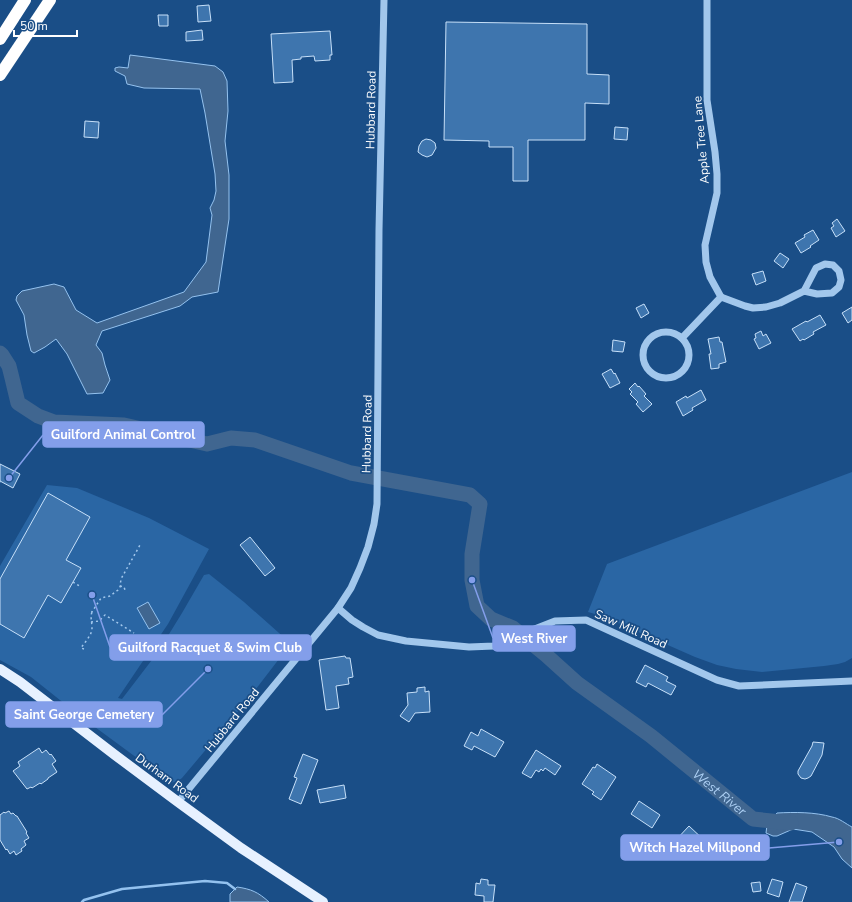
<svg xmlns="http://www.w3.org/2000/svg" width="852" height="902" font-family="'Nunito Sans',sans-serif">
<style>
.green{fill:#2a66a4}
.water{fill:#406690;stroke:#94c2ef}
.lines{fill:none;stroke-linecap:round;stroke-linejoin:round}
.stream{stroke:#94c2ef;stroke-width:2.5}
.river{stroke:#406690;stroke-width:15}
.building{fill:#3e75ae;stroke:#c7e0f9}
.path{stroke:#a2c7ec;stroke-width:1.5;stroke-dasharray:2 3;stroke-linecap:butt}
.minor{stroke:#a2c7ec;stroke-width:7}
.major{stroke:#e7f1ff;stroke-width:10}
.highway{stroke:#fff;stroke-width:12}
.labels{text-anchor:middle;stroke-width:3.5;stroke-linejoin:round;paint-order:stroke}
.street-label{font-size:12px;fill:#fff;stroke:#1a4e87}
.water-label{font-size:13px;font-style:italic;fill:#add0f4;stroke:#1a4e87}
.leader{fill:none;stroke:#839eea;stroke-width:1.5}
.callout-dot{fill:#839eea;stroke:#1a4e87;stroke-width:1.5}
.callout{fill:#839eea;stroke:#839eea;stroke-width:1.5}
.callout-label{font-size:13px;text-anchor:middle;font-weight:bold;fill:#fff}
</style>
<rect width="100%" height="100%" fill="#1a4e87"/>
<g class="green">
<polygon points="852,472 852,658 845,662 838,664 824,666 762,672 736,669 717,665 695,657 602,616 588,612 607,564"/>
<polygon points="47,485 77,488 149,518 209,549 168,624 118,698 122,699 158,652 182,613 204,575 209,574 244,602 288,641 289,646 246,702 182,778 178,781 171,783 80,716 31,677 0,660 0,566"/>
</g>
<g class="water">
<polygon points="130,55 215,66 223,72 227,81 228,111 225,141 229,175 229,219 218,292 192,297 180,306 102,331 96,345 102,353 105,365 110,380 103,393 87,394 67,354 56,339 45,347 34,353 31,351 27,335 24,315 16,300 17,296 22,291 54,284 64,287 76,310 97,323 184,292 206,262 212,215 210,208 214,200 216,191 215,174 205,113 200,89 144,88 127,84 125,76 115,71 115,68 119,67 128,68"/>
<polygon points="148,602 160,623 149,629 137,608"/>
<path d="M777 813C795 812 815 812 832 817 839 818 846 824 852 827V868L842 859 834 847 812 832 793 829 777 836H773L766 833 767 825Z"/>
<path d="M237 887C251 889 258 892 269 902H230V894Z"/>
</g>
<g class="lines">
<polyline class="stream" points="82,902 84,900 122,889 205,881 227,883 235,889"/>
<path class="river" id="s1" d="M0 353 2 355 9 366 12 378 18 403 38 416 54 422 124 425 207 444 231 438 255 440 351 473 470 495 480 504 472 554V580L477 606 491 619 513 628 546 655 577 683 651 736 753 819 791 823"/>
</g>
<g class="building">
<polygon points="209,5 211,21 198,22 197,6"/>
<polygon points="158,15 168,15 168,26 159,26"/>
<polygon points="446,22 587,24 587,74 609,75 609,104 585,103 585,140 528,140 528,181 513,181 513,147 489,147 489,141 444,140"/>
<polygon points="202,30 203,40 186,41 186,32"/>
<polygon points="330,31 332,55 330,55 330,60 315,61 314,56 301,57 301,59 292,60 293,82 274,83 271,34"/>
<polygon points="85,121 99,122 98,138 84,137"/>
<polygon points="615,127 628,128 627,140 614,139"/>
<polygon points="426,139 431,140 435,143 436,148 432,155 427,157 422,155 418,152 419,146 422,141"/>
<polygon points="837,219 845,231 836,237 831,228 834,226 832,223"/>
<polygon points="813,230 819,240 810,246 811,247 801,253 795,243 805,237 804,235"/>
<polygon points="780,253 789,259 783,268 774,261"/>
<polygon points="763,271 766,281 756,285 752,274"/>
<polygon points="644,304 649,313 641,318 636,308"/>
<polygon points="852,307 852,320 848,323 842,313"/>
<polygon points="820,315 826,325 813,332 814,334 804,340 803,339 800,341 792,329 806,321 807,322"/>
<polygon points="761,331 763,336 766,334 771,343 759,349 754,339 756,338 755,334"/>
<polygon points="719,337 720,342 722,342 726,362 719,364 719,368 711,369 709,354 711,354 708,339"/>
<polygon points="613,340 625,342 623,352 612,351"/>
<polygon points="611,369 614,374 615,373 620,383 610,388 602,374"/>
<polygon points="635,383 638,387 639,386 646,394 644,396 652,404 643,412 636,404 638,402 630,394 632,392 629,389"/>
<polygon points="701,390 706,400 692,408 693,410 683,416 676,402 686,396 687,398"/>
<polygon points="0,464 20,474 13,488 0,481"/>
<polygon points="48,493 90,517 66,560 81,568 61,603 48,595 24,638 0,624 0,579"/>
<polygon points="250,537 275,568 265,576 240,545"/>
<polygon points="345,656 346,658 350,658 353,677 348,678 349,684 336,686 339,708 326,710 319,660"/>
<polygon points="645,665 668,677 666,681 676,686 671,695 648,683 646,687 636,682"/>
<polygon points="425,687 425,692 429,691 430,712 415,713 409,722 400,716 408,705 407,693 417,692 417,688"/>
<polygon points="481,729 504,742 495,757 474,746 472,750 464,746 471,732 478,736"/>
<polygon points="813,742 824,743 822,755 811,776 808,778 805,779 801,778 798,774 798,771 812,746"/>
<polygon points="39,748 42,753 46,750 50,755 51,754 56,761 52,764 57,772 48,778 48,779 41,784 40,783 32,788 31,787 27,789 13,771 20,766 18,762"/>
<polygon points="536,750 561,766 555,775 545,768 543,771 541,769 539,772 536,770 531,778 522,773"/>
<polygon points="303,754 318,760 301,804 289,799 297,778 294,777"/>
<polygon points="597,764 616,777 601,800 592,794 594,792 582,784 593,767 595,768"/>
<polygon points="344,785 346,798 320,803 317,790"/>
<polygon points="639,801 660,815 652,828 631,814"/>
<polygon points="9,811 11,814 13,813 16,816 17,816 27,832 26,833 29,838 24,841 26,845 21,849 22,851 16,855 14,851 10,854 7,849 6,850 0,840 0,815 4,812 5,813"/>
<polygon points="689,826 705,841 694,853 685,845 682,849 674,842"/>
<polygon points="481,879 488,880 488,885 495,885 493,902 484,902 484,896 475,895 476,883 480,884"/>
<polygon points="772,879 783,882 779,897 767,893"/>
<polygon points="760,882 761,891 753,892 751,883"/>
<polygon points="796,883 807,887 802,902 789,902"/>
</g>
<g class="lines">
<g class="path">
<polyline points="0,481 1,482"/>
<polyline points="73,582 81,587"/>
<polyline points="120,586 124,587 125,590"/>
<polyline points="91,612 92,612 101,598 110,596 118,590 120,587 121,579 140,545"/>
<polyline points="91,622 99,621 105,615 134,633"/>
<path d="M84 649 81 648C85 642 92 635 92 628 92 622 90 617 92 612"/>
</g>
<g class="minor">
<polyline points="721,297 745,306 753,308 766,307 780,303 804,291 817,294 832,293 839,287 841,280 839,271 833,265 825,264 816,268 804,291"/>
<circle cx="666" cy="355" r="23"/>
<polyline points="682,338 721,297 710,277 706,262 705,245 717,193 717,174 715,152 707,100 707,0"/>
<polyline points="338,608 352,620 363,627 378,635 406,641 469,647 494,646 505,644 515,639 532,630 555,621 586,620 717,680 739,686 852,681"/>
<polyline points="178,802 338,608 351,588 360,568 368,547 374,524 377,504 379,230 384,0"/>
</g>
<polyline class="major" points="0,669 20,682 115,755 178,802 241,848 323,902"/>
<g class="highway">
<polyline points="0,39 25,0"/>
<polyline points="0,75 50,0"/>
</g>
</g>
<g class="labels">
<g class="street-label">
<text transform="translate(371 110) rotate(-89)" y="4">Hubbard Road</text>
<text transform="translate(701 140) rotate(-95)" y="4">Apple Tree Lane</text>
<text transform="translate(367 434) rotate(-89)" y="4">Hubbard Road</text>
<text transform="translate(631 629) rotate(24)" y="4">Saw Mill Road</text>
<text transform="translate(232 720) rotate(-51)" y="4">Hubbard Road</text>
<text transform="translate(167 778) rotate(36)" y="4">Durham Road</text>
</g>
<g class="water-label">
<text dy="5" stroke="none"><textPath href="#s1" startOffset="945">West River</textPath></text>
</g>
</g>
<path class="leader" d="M9 478L43 435M472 580L493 638M92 595L110 647M208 669L162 715M839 842L769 848"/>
<g class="callout-dot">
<circle cx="9" cy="478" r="4"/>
<circle cx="472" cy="580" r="4"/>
<circle cx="92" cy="595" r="4"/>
<circle cx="208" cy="669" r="4"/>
<circle cx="839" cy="842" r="4"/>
</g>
<g class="callout">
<rect x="43" y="422" width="161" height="25" rx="4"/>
<rect x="493" y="626" width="82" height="25" rx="4"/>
<rect x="110" y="635" width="201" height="25" rx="4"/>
<rect x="6" y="702" width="156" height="25" rx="4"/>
<rect x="621" y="835" width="148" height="25" rx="4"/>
</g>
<g class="callout-label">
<text x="123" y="439">Guilford Animal Control</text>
<text x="534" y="643">West River</text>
<text x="210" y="652">Guilford Racquet &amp; Swim Club</text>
<text x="84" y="719">Saint George Cemetery</text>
<text x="695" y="852">Witch Hazel Millpond</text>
</g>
<path d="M14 30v6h63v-6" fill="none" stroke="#ffffff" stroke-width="2"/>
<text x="20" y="30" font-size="12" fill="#ffffff" stroke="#1a4e87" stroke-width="3" paint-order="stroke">50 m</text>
</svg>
